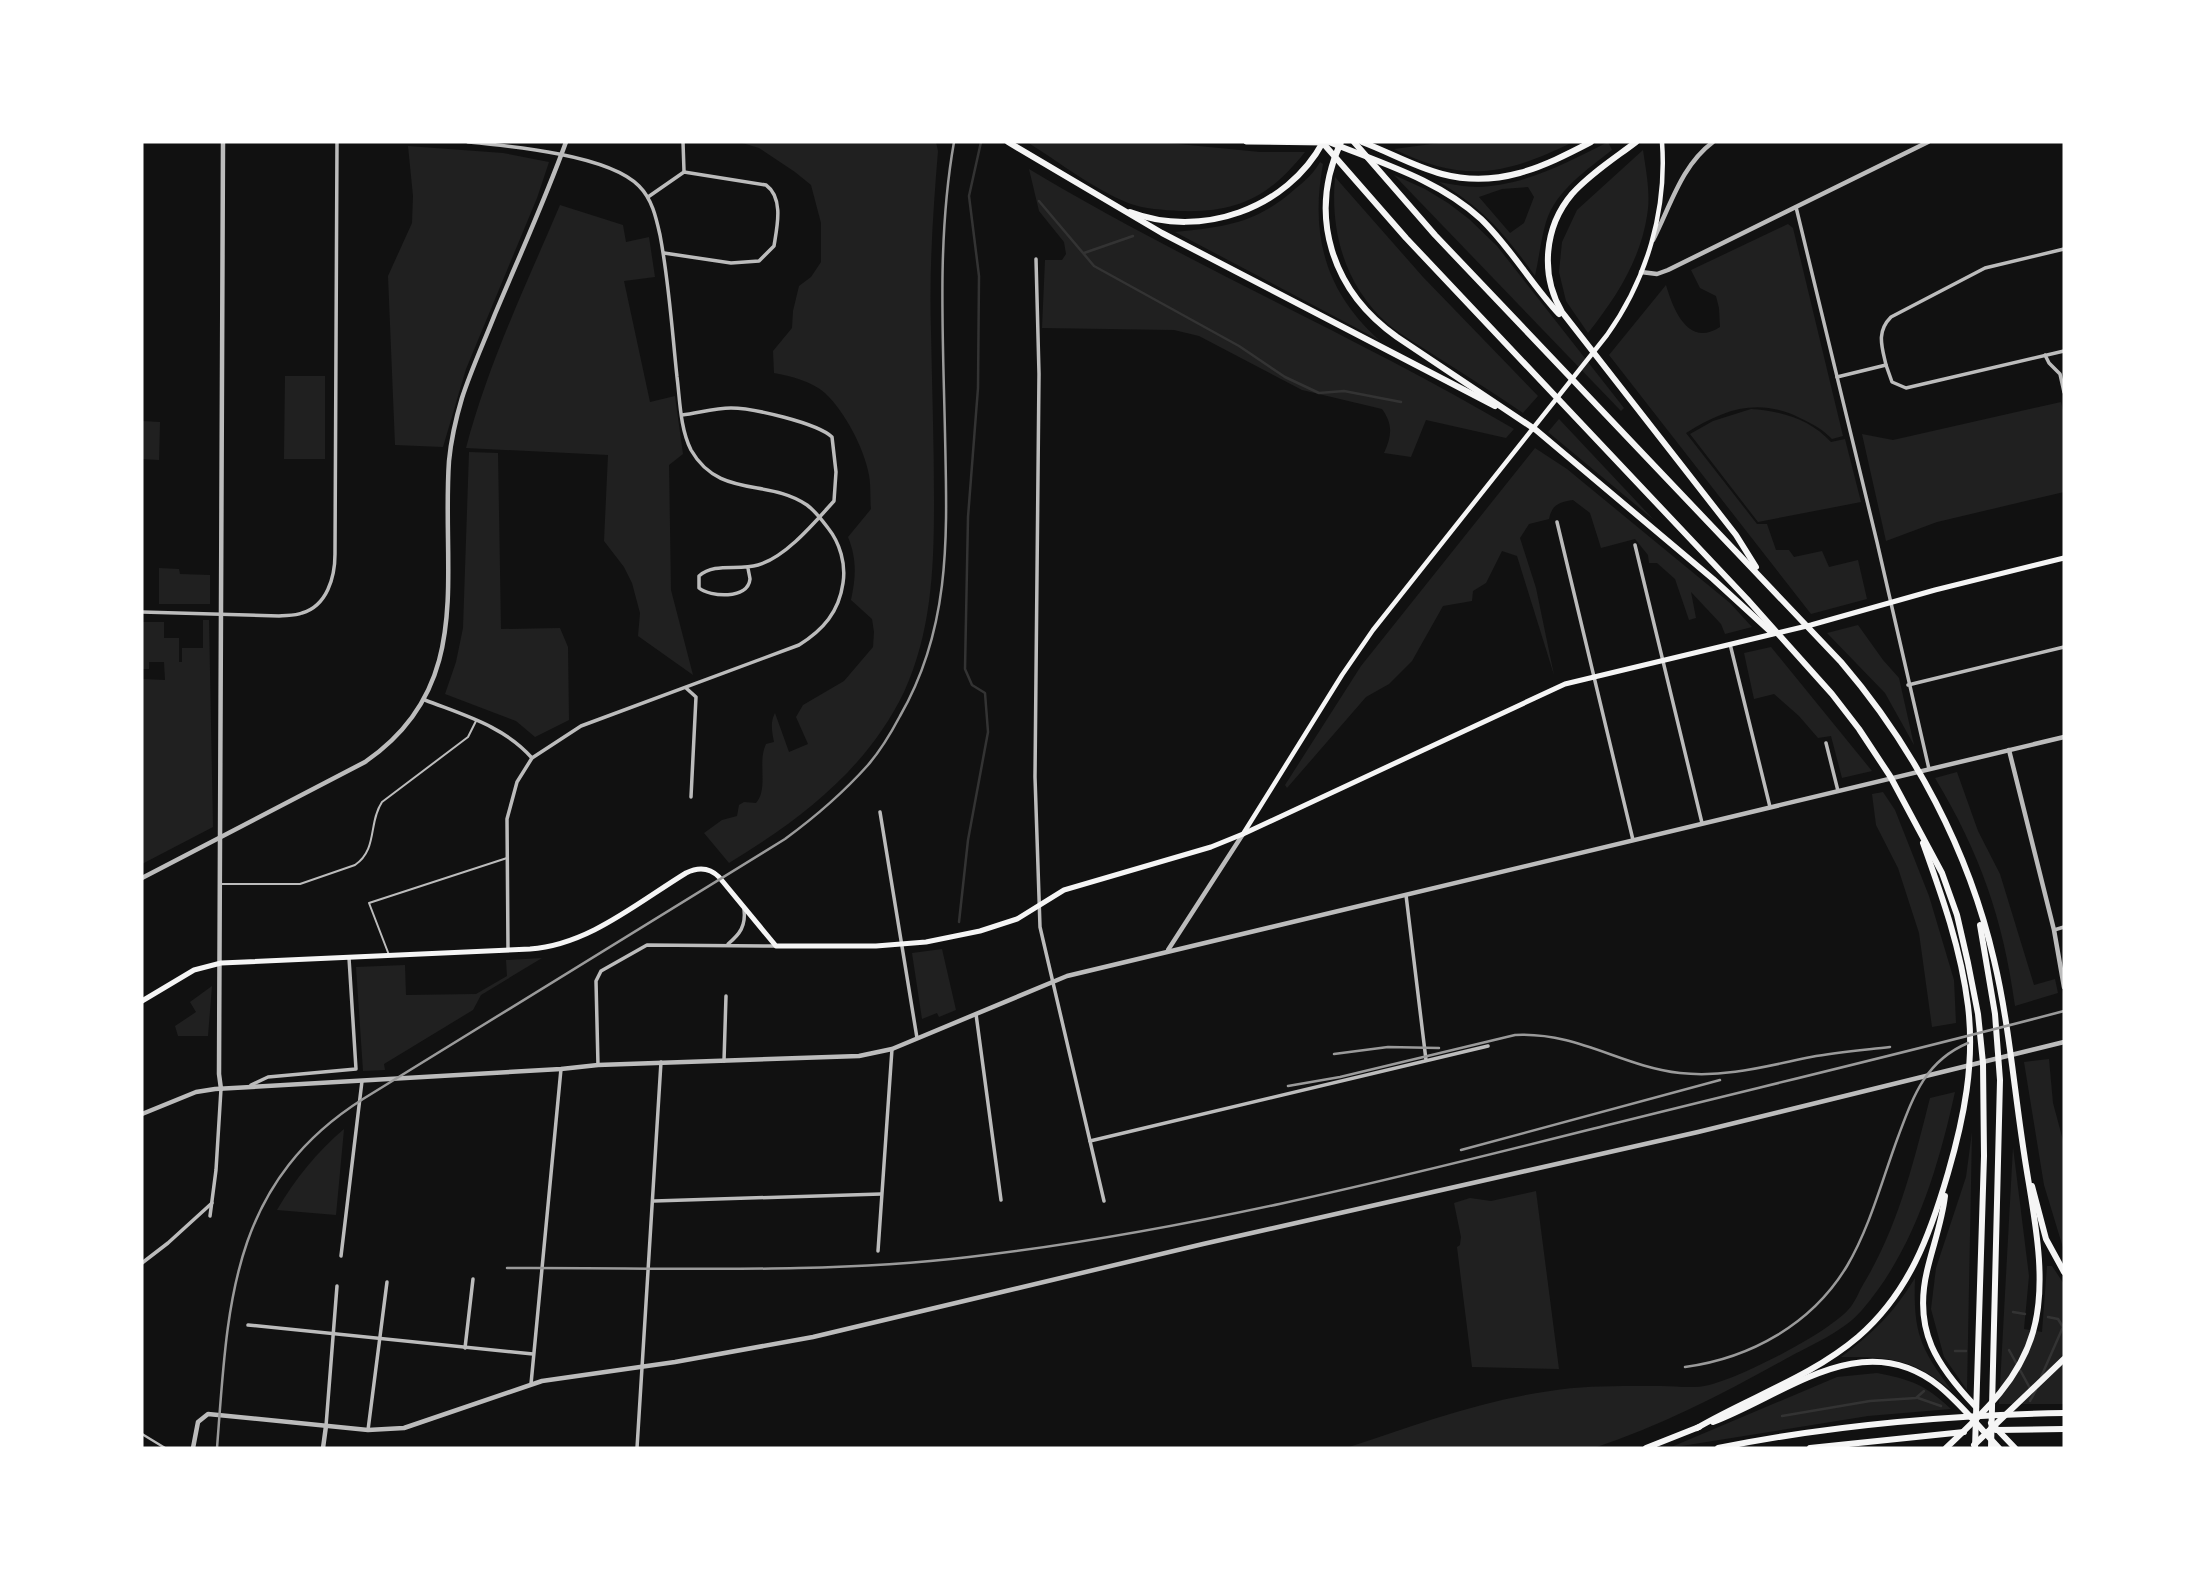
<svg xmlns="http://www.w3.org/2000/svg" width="2206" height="1590" font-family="Ubuntu,sans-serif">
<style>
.green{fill:#202020;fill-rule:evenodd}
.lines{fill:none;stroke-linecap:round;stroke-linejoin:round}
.stream{stroke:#333;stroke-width:2.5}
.service{stroke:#bcbcbc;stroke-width:2}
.pedestrian{stroke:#bcbcbc;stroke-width:2.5}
.minor{stroke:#bcbcbc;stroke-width:3.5}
.tertiary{stroke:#bcbcbc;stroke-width:4.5}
.secondary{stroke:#f5f5f5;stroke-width:4.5}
.primary{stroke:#f5f5f5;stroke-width:5}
.motorway{stroke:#f5f5f5;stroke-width:6}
.rail{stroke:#9a9a9a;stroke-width:2.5}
</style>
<rect width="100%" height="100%" fill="#111"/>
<g class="green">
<path d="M739 142H936L938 151C933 211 929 271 931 331 932 387 934 444 934 500 934 566 932 631 904 692 867 769 800 820 729 863L704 833 722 820 737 816 739 805 744 802 756 803C769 788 757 762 766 744L774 742C772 732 770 722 775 713L789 752 808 744 796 717 803 705 844 681 873 647 874 632 872 619 851 600C856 577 857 559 848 537L871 509C870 498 871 486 869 475 864 448 845 412 825 393 811 381 791 376 774 373L773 351 792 328 793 311 799 286 811 277 821 262V223L811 185 795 172 759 148Z"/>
<path d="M1027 142H1158L1260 152H1305C1269 197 1238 213 1180 211 1164 210 1144 209 1128 203 1092 188 1059 162 1027 142Z"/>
<path d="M1447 142H1573C1505 175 1464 184 1394 149Z"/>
<path d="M1608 142 1612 150C1587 170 1556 190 1546 222 1541 239 1539 258 1535 276 1505 234 1484 209 1439 182 1451 184 1465 187 1478 187 1526 185 1566 163 1608 142ZM1528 187 1534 197 1524 223 1510 233 1479 197 1502 189Z"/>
<polygon points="408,146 503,153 549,162 537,198 466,369 443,447 395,445 388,276 412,223 413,196"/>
<path d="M1643 150C1646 171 1651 194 1647 216 1640 261 1615 299 1588 333L1566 301 1559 272 1562 242 1577 210Z"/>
<path d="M1320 162 1323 164C1310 235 1325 291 1379 340L1175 232C1224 227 1256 224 1295 189 1305 181 1314 173 1320 162Z"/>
<path d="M1029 169C1187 264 1356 336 1514 429L1506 438 1426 420 1411 457 1384 453C1392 436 1393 424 1382 409L1302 390 1199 336 1174 330 1042 328 1045 260H1062L1066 254 1064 242 1039 211Z"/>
<polygon points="1394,175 1425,189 1448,203 1469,219 1497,246 1624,408 1621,411"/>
<path d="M1335 177 1423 277 1538 396 1523 413C1495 394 1466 375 1437 357 1421 346 1402 336 1388 324 1345 286 1330 232 1335 177Z"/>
<path d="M560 205 623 225 626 242 649 237 655 277 624 281 650 402 675 396 683 454 669 465 671 590 693 675 638 636 640 613 632 583 624 567 604 541 608 455 466 448C488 364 526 285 560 205Z"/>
<path d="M1788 224 1793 228 1843 436 1832 439C1822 429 1813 424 1800 418 1758 397 1724 409 1686 433L1757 524H1767L1776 550H1789L1794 557 1822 551 1829 567 1858 560 1867 599 1811 614 1609 355 1666 285C1673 309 1688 348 1720 327L1719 308 1716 296 1700 288 1691 270Z"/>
<polygon points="285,376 325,376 325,459 284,459"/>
<polygon points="2061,402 2064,414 2064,492 1937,522 1886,541 1862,434 1893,440"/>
<path d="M1751 409C1782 411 1810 419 1831 442L1845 439 1861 502 1758 522 1690 434 1713 421Z"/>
<polygon points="1559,419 1654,520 1548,432"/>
<polygon points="142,421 160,422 159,460 142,459"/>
<path d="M1535 448 1567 469 1730 603 1752 627 1725 634 1721 624 1691 592 1696 618 1689 620 1675 579 1657 563H1649L1648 555 1635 539 1601 548 1590 513 1573 500C1560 502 1552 504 1549 519L1529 524 1520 538 1536 588 1554 675 1517 556 1502 551 1486 583 1473 591 1472 601 1443 606 1412 661 1389 684 1366 697 1287 788 1285 785 1361 666Z"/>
<polygon points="469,452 498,453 501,629 560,628 568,647 569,720 535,737 516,721 445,694 456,662 463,628"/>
<polygon points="159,568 179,569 180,574 210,575 210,604 159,604"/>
<polygon points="203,620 209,620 213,827 142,864 142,679 165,680 164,662 149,662 149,669 142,669 142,622 164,622 164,638 179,638 179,662 182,662 182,648 203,648"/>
<polygon points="1858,625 1883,660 1899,678 1914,745 1885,693 1827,633"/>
<polygon points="1771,647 1872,771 1842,778 1831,736 1818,738 1799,716 1774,694 1754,699 1744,653"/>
<path d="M1957 772 1978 831 2000 874 2034 985 2055 979 2058 993 2015 1006C2003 918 1980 853 1935 778Z"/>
<polygon points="1883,792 1895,810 1929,896 1954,980 1956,1023 1932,1027 1919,933 1898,868 1876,825 1872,794"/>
<polygon points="942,949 956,1010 939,1017 937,1013 922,1019 912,953"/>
<polygon points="542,958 481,995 473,1010 384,1064 385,1070 363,1071 356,967 405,965 406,995 476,994 507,976 506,960"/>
<polygon points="212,986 208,1036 178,1036 175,1026 196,1012 190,1002"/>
<polygon points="2049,1059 2053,1103 2064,1144 2064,1251 2044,1185 2024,1062"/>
<path d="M1955 1092C1938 1169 1914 1250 1862 1310 1844 1331 1815 1343 1791 1356 1728 1391 1662 1426 1594 1448H1346C1413 1426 1479 1401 1550 1391 1586 1385 1625 1386 1661 1386 1676 1386 1694 1389 1709 1385 1740 1378 1826 1334 1848 1310 1855 1303 1859 1291 1864 1283 1898 1227 1914 1161 1930 1098Z"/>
<path d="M344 1129 336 1215 277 1210C295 1179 317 1152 344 1129Z"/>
<polygon points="1972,1132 1967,1390 1944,1357 1931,1309 1936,1268 1966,1177"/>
<polygon points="2013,1147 2029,1276 2024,1329 2042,1332 2047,1266 2052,1266 2064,1284 2064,1404 1999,1404"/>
<polygon points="1536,1191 1559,1369 1472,1367 1457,1247 1460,1245 1461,1237 1454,1203 1470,1198 1491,1201"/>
<path d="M1915 1278C1913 1333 1920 1348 1952 1391 1912 1358 1891 1357 1841 1357 1874 1332 1893 1314 1915 1278Z"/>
<path d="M1877 1373C1912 1380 1924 1384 1951 1409L1868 1416 1669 1448 1837 1377Z"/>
</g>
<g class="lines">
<g class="stream">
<polyline points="1039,201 1094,266 1239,346 1285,377 1319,393 1344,391 1401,402"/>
<polyline points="1084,253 1133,236"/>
<polyline points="959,922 968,840 988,732 985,693 972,685 965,669 968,517 978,388 979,276 969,196 981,142"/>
<polyline points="2013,1312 2025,1314"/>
<polyline points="2009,1350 2031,1390"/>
<polyline points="1955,1351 1966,1351"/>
<polyline points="2041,1377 2063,1327 2058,1319 2048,1317"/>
<polyline points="1918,1398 1941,1406"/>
<polyline points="2030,1401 2036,1390"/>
<polyline points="1782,1416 1870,1401 1916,1398 1924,1391"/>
</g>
<g class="service">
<path d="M222 884H300L355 865C378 849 368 823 382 802L468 737 476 721"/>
<polyline points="389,955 369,903 507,858"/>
</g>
<polyline class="pedestrian" points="142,1434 165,1448"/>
<g class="minor">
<path d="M468 142C511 146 609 155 639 186 652 199 656 217 660 235 669 282 672 330 677 377 680 400 680 428 691 450 719 499 768 478 807 505 815 511 822 520 828 528 840 543 846 564 843 583 839 612 823 630 799 645L581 726 532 758 517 782 507 819 508 949"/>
<polyline points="683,142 684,171"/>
<path d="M648 197 684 172 766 185C784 198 777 227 774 246L759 261 731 263 664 253"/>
<polyline points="1796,207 1877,542 1929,769"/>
<polyline points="1036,259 1039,374 1035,777 1040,927 1104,1201"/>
<polyline points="2045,355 2049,363 2060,374 2064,392"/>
<path d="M1886 365C1882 347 1876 332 1891 317L1985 268 2064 249"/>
<polyline points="1837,377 1886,365 1892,382 1906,388 2064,351"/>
<path d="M682 415C698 413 715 408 731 408 753 408 817 423 832 437L836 472 834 501C815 522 786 557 758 565 738 571 715 562 699 576V588C710 597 748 600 750 579 750 578 748 569 748 568"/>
<polyline points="1557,522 1633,840"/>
<polyline points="1635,545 1702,823"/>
<path d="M142 612 279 616C286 615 295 616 302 613 327 606 335 577 335 554L337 142"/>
<polyline points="1730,644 1770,807"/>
<polyline points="1908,685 2064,647"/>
<polyline points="686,688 696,697 691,797"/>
<path d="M425 700C463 715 504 726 532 758"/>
<polyline points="1826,743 1838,791"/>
<polyline points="880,812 917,1038"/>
<polyline points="1406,895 1426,1060"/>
<polyline points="2054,930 2064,927"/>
<path d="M728 944C740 934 746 926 744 909"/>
<polyline points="976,1014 1001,1200"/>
<polyline points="724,1061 726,996"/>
<polyline points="598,1065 596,981 601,971 647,945 776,946"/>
<polyline points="251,1085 268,1077 356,1069 349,958"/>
<polyline points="1090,1141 1488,1046"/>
<polyline points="654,1201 881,1194"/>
<polyline points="210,1216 216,1170 221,1089"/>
<polyline points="878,1251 892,1049"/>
<polyline points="341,1256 362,1081"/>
<polyline points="142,1263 168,1243 212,1203"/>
<polyline points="248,1325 533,1354"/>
<polyline points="465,1348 473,1279"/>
<polyline points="531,1384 561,1069"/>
<polyline points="326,1426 337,1286"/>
<polyline points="368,1430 387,1282"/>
<polyline points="637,1448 661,1062"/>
</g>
<g class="tertiary">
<path d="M1653 240C1671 205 1681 166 1713 142"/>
<polyline points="1641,272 1657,274 1668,270 1928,142"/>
<polyline points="2009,750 2054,930 2064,987"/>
<path d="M142 878 365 762C476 686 441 575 449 461 451 440 456 418 462 398 471 370 484 342 495 314 519 257 545 200 566 142"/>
<polyline points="1168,950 1243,834"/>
<polyline points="221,1089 219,1074 223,142"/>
<polyline points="142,1114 196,1092 215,1089 561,1069 598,1065 859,1056 892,1049 1067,976 2064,737"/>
<polyline points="193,1448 198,1422 208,1414 368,1430 404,1428 542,1381 675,1362 813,1337 1203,1244 1698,1132 2064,1042"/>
<polyline points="323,1448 326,1426"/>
</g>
<path class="secondary" d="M1243 834 1342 675 1373 630 1607 335C1647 279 1667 210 1662 142"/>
<g class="primary">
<polyline points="1246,142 1325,143"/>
<path d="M142 1001 194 970 221 963 530 949C588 945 637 903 686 873 698 867 709 867 719 877L776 946H876L926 942 980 931 1017 919 1064 890 1211 847 1243 834 1565 684 1811 625 1935 590 2064 558"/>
</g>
<g class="motorway">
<polyline points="1008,142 1162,233 1495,406"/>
<polyline points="1322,142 1406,238 1747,599 1832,694 1859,729 1890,776 1942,873 1957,915 1968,963 1978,1014 1983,1063 1984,1156 1975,1448"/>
<path d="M1329 142C1381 163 1439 180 1481 219 1511 248 1531 284 1559 314"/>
<path d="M1341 142C1307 216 1332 291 1397 337L1536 430 1713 579 1772 633"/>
<path d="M1354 142 1435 235 1841 662C1914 747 1969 851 1994 960 2009 1023 2014 1089 2024 1153 2032 1208 2049 1277 2033 1332 2019 1381 1982 1414 1946 1448"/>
<path d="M1362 142C1389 152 1415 167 1442 174 1498 189 1543 167 1591 142"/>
<path d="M1636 142C1615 158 1590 174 1572 194 1544 227 1540 275 1562 312L1736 535 1756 567"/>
<path d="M1130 212C1201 239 1287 209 1323 142"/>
<polyline points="1980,925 1995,1014 2000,1080 1991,1448"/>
<polyline points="2032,1186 2046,1239 2064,1272"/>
<path d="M1945 1196C1942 1222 1933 1245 1927 1271 1913 1331 1937 1366 1976 1407"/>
<path d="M1713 1422C1785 1395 1863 1325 1939 1386 1961 1404 1980 1428 1999 1448"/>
<polyline points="1991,1423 2015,1448"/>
<path d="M1697 1428C1750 1397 1811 1377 1858 1337 1909 1293 1930 1235 1948 1173 1964 1118 1975 1063 1968 1006 1961 949 1942 896 1923 843"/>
<polyline points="1996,1430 2064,1429"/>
<polyline points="1974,1445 2064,1359"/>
<polyline points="1646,1448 1699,1427"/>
<path d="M1718 1448C1832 1425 1949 1415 2064 1413"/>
<polyline points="1810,1448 1964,1432"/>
</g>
<g class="rail">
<polyline points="1334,1054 1388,1047 1439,1048"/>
<path d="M1288 1086 1340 1077 1515 1035C1579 1032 1620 1066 1680 1073 1725 1078 1767 1066 1811 1057 1837 1052 1864 1050 1890 1047"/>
<polyline points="1461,1150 1720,1080"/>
<path d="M507 1268C659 1267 819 1275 969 1257 1186 1232 1397 1178 1608 1125 1760 1087 1913 1051 2064 1011"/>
<path d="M1685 1367C1751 1358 1812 1324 1847 1266 1870 1227 1882 1180 1898 1137 1913 1097 1925 1061 1968 1043"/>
<path d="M217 1448C228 1306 229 1184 363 1099L785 839C815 817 843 793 868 765 881 750 891 733 900 716 952 626 947 533 945 433 943 335 937 238 954 142"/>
</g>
</g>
<rect width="2206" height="1590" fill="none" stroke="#ffffff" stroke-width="287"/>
</svg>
